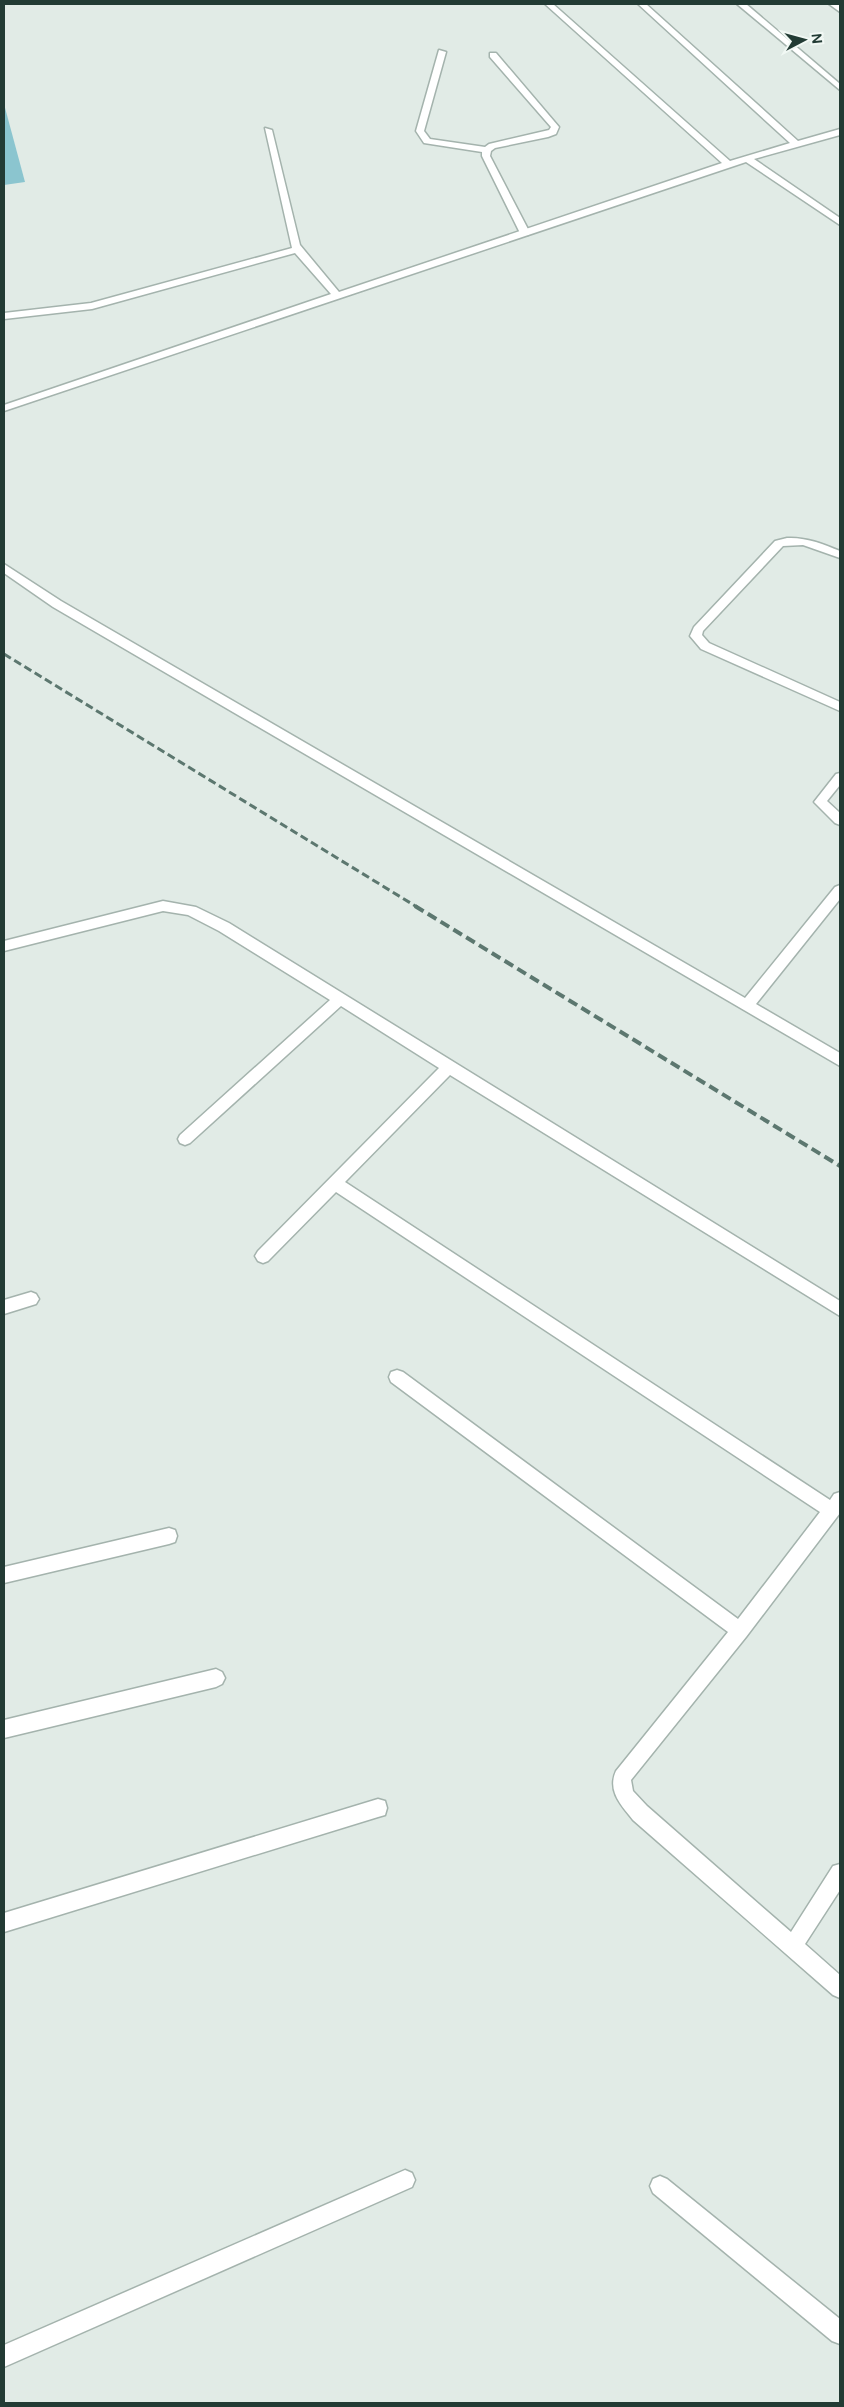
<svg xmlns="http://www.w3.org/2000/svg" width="844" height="2407" font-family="'DM Sans',sans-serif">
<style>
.water{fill:#8bc5cf}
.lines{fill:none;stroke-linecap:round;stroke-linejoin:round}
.lane-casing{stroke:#a4b3ad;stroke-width:3}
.street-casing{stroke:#a4b3ad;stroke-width:3}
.lane{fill:#fff;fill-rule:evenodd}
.street{fill:#fff;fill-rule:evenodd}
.rail-far1{stroke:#5c776f;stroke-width:3;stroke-dasharray:8 4;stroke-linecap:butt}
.rail{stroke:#5c776f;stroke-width:4;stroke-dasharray:10 5;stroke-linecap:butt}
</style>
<rect width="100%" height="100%" fill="#e1ebe6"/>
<polygon class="water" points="4,104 25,182 4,185"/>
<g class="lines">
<defs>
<polygon id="lane" points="439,50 446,52 424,131 430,139 485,147 489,144 549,130 551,127 490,57 490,53 496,53 559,127 556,134 548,137 495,148 491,151 490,156 530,233 528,235 520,233 482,156 482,152 424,143 416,131"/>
<g id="street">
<polygon points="545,4 553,4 730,161 790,143 638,4 646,4 798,141 840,129 840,135 754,159 840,218 840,225 746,162 4,411 4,405 331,294 295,253 92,309 4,319 4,313 91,303 292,248 265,128 272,130 300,245 339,292 722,163"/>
<polygon points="737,4 746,4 840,84 840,90"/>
<polygon points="829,4 838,4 840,6 840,12"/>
<path d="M787 538C806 537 823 544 840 551V558L803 545 783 546 703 631 702 635 709 643 840 702V711L701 649 690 636 694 627 775 541Z"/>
<polygon points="4,564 61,601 745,998 835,887 840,885 840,899 756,1004 840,1053 840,1066 53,607 4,573"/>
<polygon points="840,773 840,785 827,801 840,813 840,825 835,823 814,802 836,774"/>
<path d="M163 901 196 907 229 923 840 1301V1316L450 1075 345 1182 830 1500 834 1494 840 1492V1513L746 1637 631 1780 633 1791 647 1806 791 1932 833 1866 840 1864V1890L805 1944 840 1975V1998L833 1995 633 1820C621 1805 607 1791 616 1771L728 1632 391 1382 389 1377 391 1372 397 1370 403 1372 738 1619 820 1512 336 1192 268 1261 263 1263 258 1261 255 1256 258 1251 439 1068 341 1006 190 1143 185 1145 180 1143 178 1139 180 1135 330 1000 219 931 188 915 163 911 4 951V941Z"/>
<polygon points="31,1292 36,1294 39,1299 36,1304 4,1314 4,1300"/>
<polygon points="169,1528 175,1530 177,1536 175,1542 169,1544 4,1583 4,1567"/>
<polygon points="216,1669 222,1672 225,1678 222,1684 216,1687 4,1738 4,1720"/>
<polygon points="378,1799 385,1801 387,1808 385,1815 378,1817 4,1932 4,1913"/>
<polygon points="405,2170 412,2173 415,2180 412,2187 4,2367 4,2345"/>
<polygon points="660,2176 667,2179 840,2319 840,2344 832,2341 653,2193 650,2186 653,2179"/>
</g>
</defs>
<use href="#lane" class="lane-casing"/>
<use href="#street" class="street-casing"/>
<use href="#lane" class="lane"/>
<use href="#street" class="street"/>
<polyline class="rail-far1" points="4,654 417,907"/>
<polyline class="rail" points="415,906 840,1166"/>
</g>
<rect width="844" height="2407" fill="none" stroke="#223b34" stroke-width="10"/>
<g transform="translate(804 40) rotate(84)" stroke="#f1f8f4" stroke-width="4" paint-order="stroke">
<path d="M0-4L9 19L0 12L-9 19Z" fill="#223b34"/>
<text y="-8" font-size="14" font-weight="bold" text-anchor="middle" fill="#223b34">N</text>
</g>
</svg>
